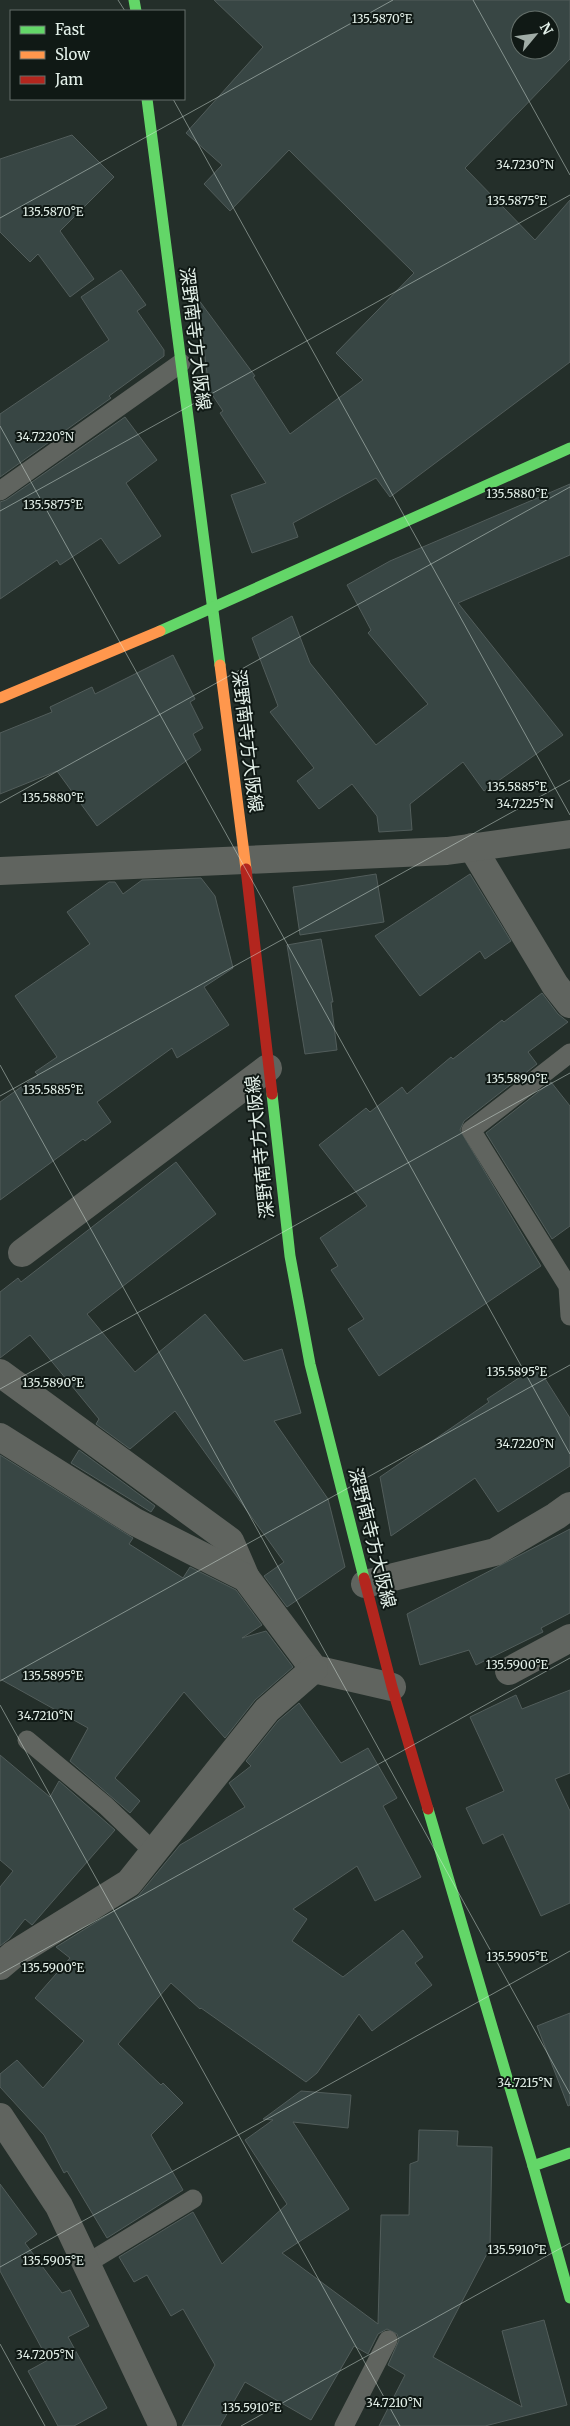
<svg xmlns="http://www.w3.org/2000/svg" width="570" height="2426" font-family="Merriweather,'Noto Sans JP',serif">
<style>
.building{fill:#384644;stroke:#525d5b;fill-rule:evenodd}
.lines{fill:none;stroke-linecap:round;stroke-linejoin:round}
.lane{stroke:#60645f;stroke-width:19}
.street{stroke:#60645f;stroke-width:28}
.fast{stroke:#63d668;stroke-width:11}
.slow{stroke:#ff974d;stroke-width:11}
.jam{stroke:#b3261e;stroke-width:11}
.ticks{fill:none;stroke:#e3f0e9;stroke-width:1;stroke-opacity:0.45}
.labels{text-anchor:middle;stroke-width:4;stroke-linejoin:round;paint-order:stroke}
.street-label{font-size:18px;fill:#e3f0e9;stroke:#101915}
.ticks-label{font-size:12px;text-anchor:middle;fill:#e3f0e9;stroke:#101915;stroke-width:4;stroke-linejoin:round;paint-order:stroke}
</style>
<rect width="100%" height="100%" fill="#242f2a"/>
<g class="building">
<path d="M214 0H570V59L465 168 535 240 570 200V362L390 497 376 478 293 523 298 537 252 553 231 495 266 483 220 413 223 411 209 390 198 299 255 376 253 377 290 434 363 380 336 353 414 273 289 150 230 211 204 184 222 165 186 133 263 47ZM520 20H550V50H520Z"/>
<polygon points="72,135 114,177 60,231 94,279 70,297 38,254 30,262 0,232 0,159"/>
<polygon points="121,270 146,305 137,311 164,350 164,356 109,396 111,398 0,477 0,414 109,340 81,297"/>
<polygon points="125,417 157,460 126,483 161,536 119,564 101,538 60,565 57,560 0,599 0,502 6,500"/>
<polygon points="570,484 570,555 458,603 563,735 484,791 463,762 410,804 412,830 379,832 377,816 352,784 319,809 297,781 314,768 270,712 278,706 252,638 292,616 310,663 376,745 428,704 368,633 371,630 347,585 390,561"/>
<polygon points="173,655 195,699 190,702 203,728 193,734 201,750 97,826 57,771 0,794 0,733 52,712 50,707 92,687 95,694"/>
<polygon points="376,874 384,922 300,935 293,887"/>
<polygon points="470,874 511,941 485,959 480,951 420,996 375,936"/>
<polygon points="201,878 215,896 233,968 204,987 229,1025 177,1058 172,1048 97,1102 111,1122 85,1141 83,1139 0,1200 0,1102 38,1075 35,1072 57,1057 15,996 90,944 67,912 109,882 115,882 123,894 142,880"/>
<polygon points="321,939 333,1002 331,1002 337,1050 305,1054 287,945"/>
<polygon points="542,993 558,1014 568,1022 528,1052 537,1064 464,1121 460,1130 541,1266 379,1376 348,1329 364,1319 331,1270 338,1266 320,1238 367,1206 319,1145 366,1108 370,1112 402,1087 407,1094 451,1057 453,1059 502,1020 504,1022"/>
<polygon points="551,1082 570,1106 570,1226 552,1239 486,1133"/>
<polygon points="176,1162 216,1214 87,1314 135,1372 205,1314 244,1361 282,1349 301,1413 274,1421 328,1499 345,1567 287,1607 264,1576 284,1562 175,1411 130,1449 96,1424 99,1419 30,1335 0,1358 0,1292 18,1278 21,1282"/>
<polygon points="537,1366 570,1418 570,1466 498,1512 475,1478 391,1536 380,1477 489,1402 487,1399"/>
<polygon points="79,1450 155,1506 151,1512 71,1463"/>
<polygon points="0,1455 133,1538 129,1544 183,1578 190,1567 236,1590 262,1625 242,1638 266,1631 293,1667 255,1700 225,1738 184,1692 115,1778 140,1801 130,1813 70,1761 88,1728 0,1679"/>
<polygon points="570,1529 570,1613 541,1628 543,1632 476,1665 469,1650 420,1665 407,1614"/>
<polygon points="570,1690 570,1773 555,1779 570,1811 570,1903 541,1916 503,1834 483,1844 466,1808 504,1791 470,1717 516,1695 522,1709"/>
<polygon points="299,1703 341,1763 368,1748 397,1798 383,1806 421,1877 375,1901 357,1866 293,1909 307,1919 292,1941 343,1977 403,1930 423,1957 415,1963 432,1985 372,2031 359,2014 317,2073 306,2082 201,2008 200,2009 171,1983 118,2044 161,2085 163,2083 183,2103 151,2135 183,2190 107,2238 67,2171 64,2173 44,2135 0,2087 0,2074 17,2060 43,2088 84,2041 35,1998 70,1958 56,1947 138,1896 180,1845 245,1807 229,1783 251,1766 246,1761 278,1721"/>
<polygon points="0,1755 50,1797 59,1781 115,1830 32,1925 25,1919 9,1939 0,1946 0,1887 13,1871 0,1860"/>
<polygon points="570,2013 570,2105 568,2106 537,2026"/>
<polygon points="301,2091 351,2095 348,2128 293,2122 349,2209 282,2253 378,2324 381,2215 409,2215 410,2164 418,2161 419,2130 458,2131 457,2146 492,2147 490,2248 433,2357 522,2407 502,2331 544,2320 567,2405 485,2426 379,2426 405,2375 388,2365 399,2340 397,2334 387,2329 378,2334 368,2354 354,2346 311,2420 245,2382 220,2426 182,2426 215,2365 183,2309 171,2316 147,2275 134,2282 119,2257 193,2212 222,2264 287,2204 245,2140 273,2120 263,2119"/>
<polygon points="0,2184 37,2234 25,2243 62,2293 70,2290 89,2326 68,2337 107,2408 74,2426 58,2426 28,2371 48,2360 0,2271"/>
</g>
<g class="lines">
<g class="lane">
<polyline points="0,491 181,363"/>
<polyline points="570,1053 471,1130 568,1286 570,1316"/>
<polyline points="27,1740 106,1806 154,1852"/>
<polyline points="86,2264 193,2199"/>
<polyline points="344,2426 388,2340"/>
</g>
<g class="street">
<polyline points="472,847 555,985 570,1004"/>
<polyline points="0,871 447,851 570,834"/>
<polyline points="22,1253 268,1068"/>
<polyline points="0,1373 230,1541 246,1578"/>
<polyline points="0,1437 135,1522 246,1578 314,1669 392,1687"/>
<polyline points="365,1584 495,1552 556,1516 570,1506"/>
<polyline points="509,1671 570,1638"/>
<polyline points="0,1966 13,1955 129,1883 267,1710 314,1669"/>
<polyline points="0,2117 59,2206 163,2426"/>
</g>
<g class="fast">
<polyline points="134,0 136,11"/>
<polyline points="147,99 220,665"/>
<polyline points="160,631 570,448"/>
<polyline points="272,1094 290,1256 310,1364 364,1578"/>
<polyline points="428,1809 533,2166"/>
<polyline points="570,2153 533,2166 570,2298"/>
</g>
<g class="slow">
<polyline points="220,665 246,869"/>
<polyline points="0,698 160,631"/>
</g>
<g class="jam">
<polyline points="246,869 272,1094"/>
<polyline points="364,1578 392,1687 428,1809"/>
</g>
</g>
<path class="ticks" d="M118 0 125 11M473 0 570 175M173 99 570 815M0 218 393 0M0 426 570 1454M0 511 570 195M0 803 570 487M0 1065 570 2094M0 1096 570 780M0 1389 570 1073M0 1681 570 1365M0 1705 400 2426M0 1974 570 1658M0 2267 570 1951M0 2344 45 2426M241 2426 570 2243"/>
<g class="labels">
<g class="street-label">
<text transform="translate(195 339) rotate(83)" y="6">深野南寺方大阪線</text>
<text transform="translate(247 741) rotate(83)" y="6">深野南寺方大阪線</text>
<text transform="translate(260 1147) rotate(-96)" y="6">深野南寺方大阪線</text>
<text transform="translate(372 1538) rotate(76)" y="6">深野南寺方大阪線</text>
</g>
</g>
<g class="ticks-label">
<text x="382" y="23">135.5870°E</text>
<text x="525" y="169">34.7230°N</text>
<text x="517" y="205">135.5875°E</text>
<text x="53" y="216">135.5870°E</text>
<text x="45" y="441">34.7220°N</text>
<text x="517" y="498">135.5880°E</text>
<text x="53" y="509">135.5875°E</text>
<text x="517" y="791">135.5885°E</text>
<text x="53" y="802">135.5880°E</text>
<text x="525" y="808">34.7225°N</text>
<text x="517" y="1083">135.5890°E</text>
<text x="53" y="1094">135.5885°E</text>
<text x="517" y="1376">135.5895°E</text>
<text x="53" y="1387">135.5890°E</text>
<text x="525" y="1448">34.7220°N</text>
<text x="517" y="1669">135.5900°E</text>
<text x="53" y="1680">135.5895°E</text>
<text x="45" y="1720">34.7210°N</text>
<text x="517" y="1961">135.5905°E</text>
<text x="53" y="1972">135.5900°E</text>
<text x="525" y="2087">34.7215°N</text>
<text x="517" y="2254">135.5910°E</text>
<text x="53" y="2265">135.5905°E</text>
<text x="45" y="2359">34.7205°N</text>
<text x="394" y="2407">34.7210°N</text>
<text x="252" y="2412">135.5910°E</text>
</g>
<rect x="10" y="10" width="175" height="90" fill="#101915" stroke="#646f6a"/>
<rect x="20" y="26" width="25" height="8" fill="#63d668" stroke="#646f6a"/>
<text x="55" y="35" font-size="15" fill="#e3f0e9">Fast</text>
<rect x="20" y="51" width="25" height="8" fill="#ff974d" stroke="#646f6a"/>
<text x="55" y="60" font-size="15" fill="#e3f0e9">Slow</text>
<rect x="20" y="76" width="25" height="8" fill="#b3261e" stroke="#646f6a"/>
<text x="55" y="85" font-size="15" fill="#e3f0e9">Jam</text>
<g transform="translate(535 35) rotate(61)"><circle r="24" fill="#101915" stroke="#646f6a"/>
<path d="M0-4L9 19L0 12L-9 19Z" fill="#a0aca6"/>
<text y="-8" font-size="14" font-weight="bold" text-anchor="middle" fill="#e3f0e9">N</text>
</g>
</svg>
